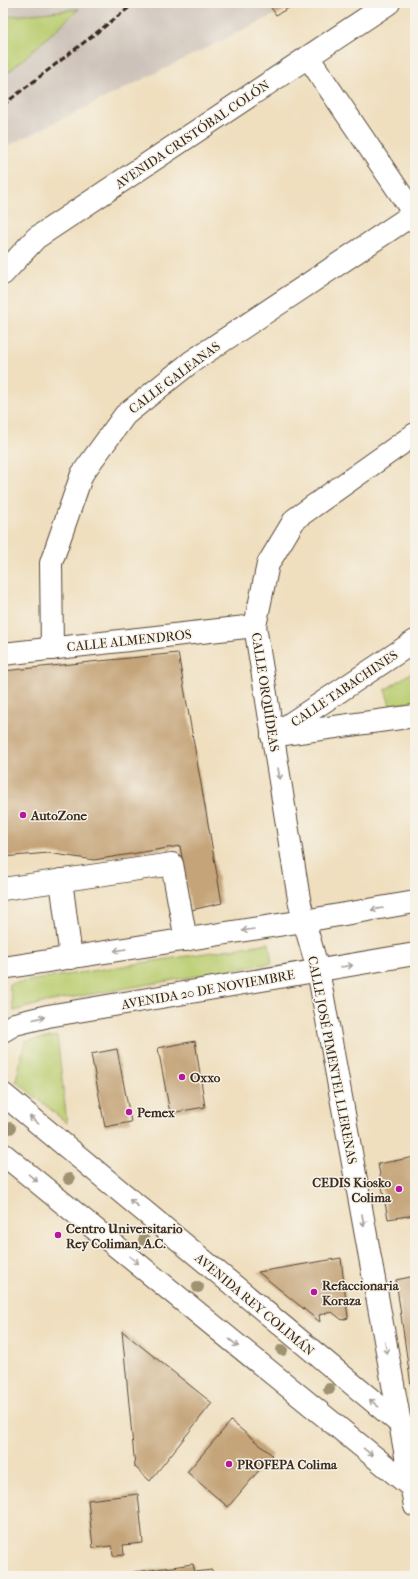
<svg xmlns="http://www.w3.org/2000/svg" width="418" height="1579" font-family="'IM FELL French Canon',serif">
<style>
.industrial{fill:#cdc2b9}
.green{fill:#bacd71;stroke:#7a7c48}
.building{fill:#c5a479}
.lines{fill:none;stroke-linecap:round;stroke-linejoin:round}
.minor-casing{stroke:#564536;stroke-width:24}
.major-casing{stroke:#564536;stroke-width:24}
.minor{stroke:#fff;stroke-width:22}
.major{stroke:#fff;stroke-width:22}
.rail{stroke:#3b2a1e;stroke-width:3;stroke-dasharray:6 3;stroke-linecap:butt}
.tree{fill:#9e9272}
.oneway{stroke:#a79f9a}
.poi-dot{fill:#b5179e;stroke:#f7f3e8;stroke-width:1.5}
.labels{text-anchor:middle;stroke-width:3;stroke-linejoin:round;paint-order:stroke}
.street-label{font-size:13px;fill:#3b2a1e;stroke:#f7f3e8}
.poi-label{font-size:13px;font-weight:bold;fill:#3b2a1e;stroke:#f7f3e8;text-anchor:start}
</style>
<rect width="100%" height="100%" fill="#f7f3e8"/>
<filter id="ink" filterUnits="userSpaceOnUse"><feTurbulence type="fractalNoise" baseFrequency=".025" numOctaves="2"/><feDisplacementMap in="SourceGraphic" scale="8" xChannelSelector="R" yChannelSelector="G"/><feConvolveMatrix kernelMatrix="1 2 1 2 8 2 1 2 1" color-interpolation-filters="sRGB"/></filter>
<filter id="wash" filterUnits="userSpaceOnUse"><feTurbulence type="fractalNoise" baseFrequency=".012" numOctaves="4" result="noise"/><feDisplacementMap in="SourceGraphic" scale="16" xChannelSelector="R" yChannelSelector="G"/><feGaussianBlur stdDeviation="0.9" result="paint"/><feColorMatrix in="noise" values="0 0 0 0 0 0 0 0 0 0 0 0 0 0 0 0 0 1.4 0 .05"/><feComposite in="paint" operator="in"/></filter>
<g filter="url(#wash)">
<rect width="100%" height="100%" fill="#efdfbf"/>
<polygon class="industrial" points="3,3 298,3 3,148"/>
<g class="green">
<polygon points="79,9 3,77 3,17"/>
<polygon points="415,670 415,702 390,705 385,690"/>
<polygon points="269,943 272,963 46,1002 14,1011 9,984"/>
<polygon points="57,1036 67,1123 16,1081 25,1041"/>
</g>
<g id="blocks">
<g class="building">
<polygon points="268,3 298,3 276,15"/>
<polygon points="178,653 222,903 191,910 180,846 94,860 48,853 3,857 3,671"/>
<polygon points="195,1041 205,1107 170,1113 158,1048"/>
<polygon points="117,1049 131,1122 105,1127 91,1054"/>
<polygon points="415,1157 415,1215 388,1219 378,1164"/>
<polygon points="341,1258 348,1318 342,1320 332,1312 319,1315 320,1322 258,1272"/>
<polygon points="415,1276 415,1385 411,1386 396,1280"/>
<polygon points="122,1331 212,1403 150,1481 135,1467"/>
<polygon points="231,1421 272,1455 228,1507 187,1472"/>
<polygon points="138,1494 143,1543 123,1545 124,1555 113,1556 112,1546 93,1548 88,1500"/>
<polygon points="193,1564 195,1572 212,1570 213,1576 129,1576 129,1573"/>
</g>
</g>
</g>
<g filter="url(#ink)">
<use href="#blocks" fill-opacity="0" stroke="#564536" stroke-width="1"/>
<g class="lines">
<defs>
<g id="minor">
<polyline points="308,57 415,215"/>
<polyline points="3,274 36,238 389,3"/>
<polyline points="415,434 295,519 268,564 255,626 299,899 304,921 318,970 415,1506"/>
<polyline points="52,649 51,563 82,474 125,415 191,362 415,213"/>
<polyline points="3,654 255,626"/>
<polyline points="277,735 415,716"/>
<polyline points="272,736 415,641"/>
<polyline points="61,880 71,958"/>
<polyline points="3,889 172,864 186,940"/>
</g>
<g id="major">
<polyline points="3,968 304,921 415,902"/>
<polyline points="3,1031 15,1024 48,1016 415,954"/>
<polyline points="3,1094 415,1436"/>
<polyline points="3,1154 415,1490"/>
</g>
</defs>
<use href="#minor" class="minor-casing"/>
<use href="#major" class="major-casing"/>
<use href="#minor" class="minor"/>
<use href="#major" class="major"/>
<polyline class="rail" points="3,105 135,3"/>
</g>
<g class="tree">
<circle cx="10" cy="1128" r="6"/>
<circle cx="69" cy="1179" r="6"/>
<circle cx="144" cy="1240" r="6"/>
<circle cx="198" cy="1287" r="6"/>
<circle cx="282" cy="1350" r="6"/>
<circle cx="329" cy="1389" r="6"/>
</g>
<defs><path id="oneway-shaft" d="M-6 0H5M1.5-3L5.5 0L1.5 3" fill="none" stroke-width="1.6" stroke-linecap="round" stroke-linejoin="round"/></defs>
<g class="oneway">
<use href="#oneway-shaft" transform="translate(279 774) rotate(81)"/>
<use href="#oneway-shaft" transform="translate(377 909) rotate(170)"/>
<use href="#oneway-shaft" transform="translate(248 930) rotate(171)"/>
<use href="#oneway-shaft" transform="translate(120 950) rotate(171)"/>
<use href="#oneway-shaft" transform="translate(347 966) rotate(-9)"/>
<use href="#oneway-shaft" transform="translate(39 1018) rotate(-14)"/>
<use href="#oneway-shaft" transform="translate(34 1120) rotate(-140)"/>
<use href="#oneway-shaft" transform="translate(33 1178) rotate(39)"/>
<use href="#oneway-shaft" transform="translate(134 1203) rotate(-140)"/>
<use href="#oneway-shaft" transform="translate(363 1220) rotate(80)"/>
<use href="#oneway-shaft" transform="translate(134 1260) rotate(39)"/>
<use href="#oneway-shaft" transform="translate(234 1343) rotate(39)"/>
<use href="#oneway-shaft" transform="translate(386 1348) rotate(80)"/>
<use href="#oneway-shaft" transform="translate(374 1403) rotate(-140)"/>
<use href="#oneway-shaft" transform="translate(368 1452) rotate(39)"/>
</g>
</g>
<g class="poi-dot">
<circle cx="23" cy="815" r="4"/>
<circle cx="182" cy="1077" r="4"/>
<circle cx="129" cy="1112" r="4"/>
<circle cx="399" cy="1189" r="4"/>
<circle cx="58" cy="1235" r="4"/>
<circle cx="314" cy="1292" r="4"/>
<circle cx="229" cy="1464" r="4"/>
</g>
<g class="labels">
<g class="street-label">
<text transform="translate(192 134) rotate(-34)" y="5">AVENIDA CRISTÓBAL COLÓN</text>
<text transform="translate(174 377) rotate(-37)" y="5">CALLE GALEANAS</text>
<text transform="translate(129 640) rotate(-6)" y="5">CALLE ALMENDROS</text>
<text transform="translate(344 688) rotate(-34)" y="5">CALLE TABACHINES</text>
<text transform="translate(266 692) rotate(81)" y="5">CALLE ORQUÍDEAS</text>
<text transform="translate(208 989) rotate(-10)" y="5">AVENIDA 20 DE NOVIEMBRE</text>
<text transform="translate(333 1060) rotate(79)" y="5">CALLE JOSÉ PIMENTEL LLERENAS</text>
<text transform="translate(255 1304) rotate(40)" y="5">AVENIDA REY COLIMÁN</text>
</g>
<g class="poi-label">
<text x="31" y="820">AutoZone</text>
<text x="190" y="1082">Oxxo</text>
<text x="137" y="1117">Pemex</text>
<text x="391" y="1187" text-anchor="end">CEDIS Kiosko<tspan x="391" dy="15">Colima</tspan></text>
<text x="66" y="1233">Centro Universitario<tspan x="66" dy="15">Rey Coliman, A.C.</tspan></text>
<text x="322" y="1290">Refaccionaria<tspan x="322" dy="15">Koraza</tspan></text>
<text x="237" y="1469">PROFEPA Colima</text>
</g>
</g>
<rect width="418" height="1579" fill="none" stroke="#f7f3e8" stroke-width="16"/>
</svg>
